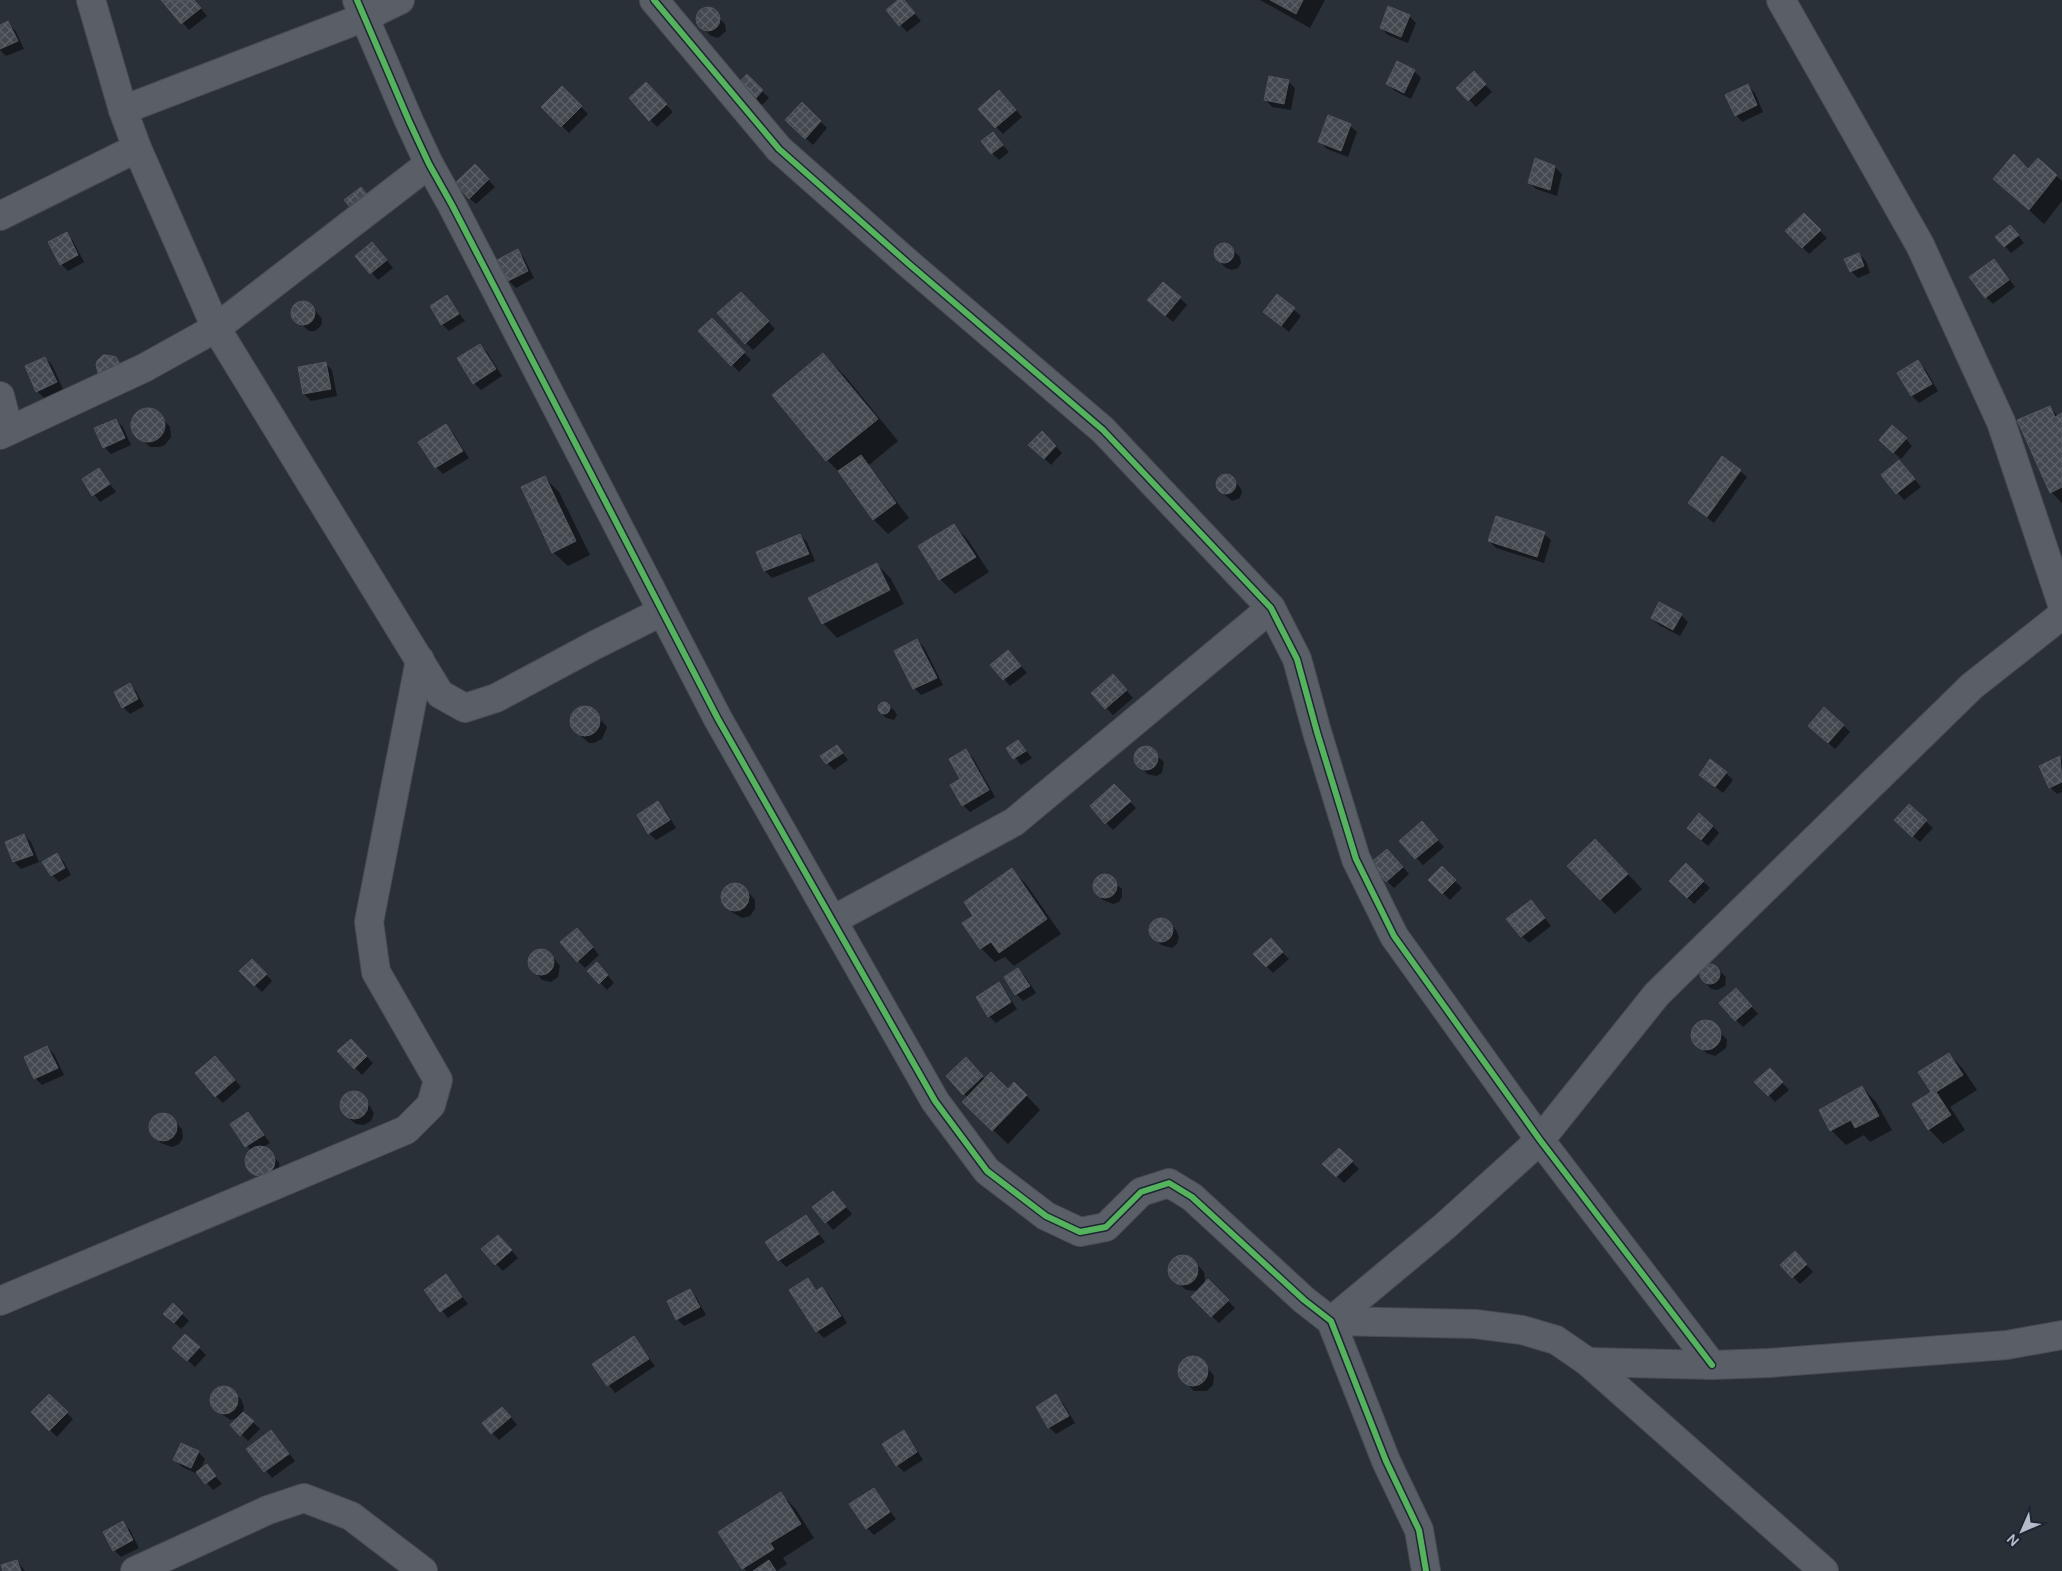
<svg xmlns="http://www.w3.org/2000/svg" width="2062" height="1571" font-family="'DM Sans',sans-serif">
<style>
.shadow{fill:#0007}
.building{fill:url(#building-cross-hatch);stroke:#52575f}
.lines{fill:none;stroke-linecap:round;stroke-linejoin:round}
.minor-casing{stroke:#484c53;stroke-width:30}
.minor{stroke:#5a5e66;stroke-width:28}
.cycleway-casing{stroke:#1d2633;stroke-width:9}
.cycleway{stroke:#56b35d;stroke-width:6}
</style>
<defs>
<pattern id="building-cross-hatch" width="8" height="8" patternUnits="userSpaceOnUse" patternTransform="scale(1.25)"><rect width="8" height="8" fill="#444950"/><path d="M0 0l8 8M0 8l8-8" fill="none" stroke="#5d6168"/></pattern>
</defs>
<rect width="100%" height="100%" fill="#2a3038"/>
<g class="shadow">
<polygon points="163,0 194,0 207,16 189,30"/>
<polygon points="900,0 903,0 921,21 907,32 900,25"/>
<polygon points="1260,0 1325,0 1310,28"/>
<polygon points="704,9 710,9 725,24 726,31 718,38 711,36 698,24 698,14"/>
<polygon points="1409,16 1416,23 1408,43 1388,35 1381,28"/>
<polygon points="8,23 15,30 24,49 6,56 0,50 0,26"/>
<polygon points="1414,71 1421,78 1411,99 1395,91 1388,84"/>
<polygon points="1474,73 1492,92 1476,107 1458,88"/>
<polygon points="747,76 769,98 757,110"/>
<polygon points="1288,81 1295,88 1291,110 1272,107 1266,100"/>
<polygon points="646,84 673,112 657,127 630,98"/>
<polygon points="1748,86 1755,93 1763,112 1742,122 1736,115"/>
<polygon points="562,88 588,114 569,133 543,107"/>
<polygon points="1006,99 1022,117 1003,134 996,127"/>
<polygon points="802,104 827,128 813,145 794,127"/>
<polygon points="1350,126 1357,132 1348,157 1327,149 1320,142"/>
<polygon points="993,134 1009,152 999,160 992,153"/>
<polygon points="2038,160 2062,181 2062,201 2044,224 1995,179 2027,170"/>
<polygon points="475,166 495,187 476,204 469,198"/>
<polygon points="1555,167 1562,174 1557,196 1536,189 1529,182"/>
<polygon points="1804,215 1827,238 1809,254 1787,231"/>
<polygon points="66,234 73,241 84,262 68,271 61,264"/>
<polygon points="2017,234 2024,243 2011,253 2005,246"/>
<polygon points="1220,245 1228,245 1240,257 1241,263 1238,268 1232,270 1226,268 1219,261 1215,252"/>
<polygon points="379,251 393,268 378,280 357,256"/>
<polygon points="517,251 524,258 534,278 516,288 509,281 499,260"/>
<polygon points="1859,254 1866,261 1870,273 1858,278 1851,271"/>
<polygon points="1994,260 2015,287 1993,304 1986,297"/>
<polygon points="1278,296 1301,316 1289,332 1272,318"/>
<polygon points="447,297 465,321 449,331 442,324"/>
<polygon points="1180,298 1187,305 1173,322 1156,307"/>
<polygon points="748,300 775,329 753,350 746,343"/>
<polygon points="304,301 310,304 322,319 321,326 315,331 309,331 293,317 292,310 296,303"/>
<polygon points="712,320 751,360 739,372 700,331"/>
<polygon points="480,345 487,352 502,376 481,390 474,383"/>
<polygon points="823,355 845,376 898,441 869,465 909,518 888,534 873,519 843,476 827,460 774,395"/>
<polygon points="45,358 52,365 63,389 44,398 37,391"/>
<polygon points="1918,362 1925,369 1938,391 1919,403 1912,396 1899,373"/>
<polygon points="325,363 332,370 337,396 311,401 304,394"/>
<polygon points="2049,407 2058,416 2062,415 2062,503 2051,492"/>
<polygon points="146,409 156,411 170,427 171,437 165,445 160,447 150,447 134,432 132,422 134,417 142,410"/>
<polygon points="116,420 123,427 131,445 111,454 104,447"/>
<polygon points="446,426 453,433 469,458 443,474 436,467"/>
<polygon points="1042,432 1062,453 1051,465 1030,445"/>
<polygon points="1906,439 1912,446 1901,459 1881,440"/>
<polygon points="1906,469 1921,487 1904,500 1883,476"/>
<polygon points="99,470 116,492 100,502 83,480"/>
<polygon points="1740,471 1747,477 1714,523 1689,503"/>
<polygon points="1227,475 1240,487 1242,492 1240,498 1232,501 1217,488 1217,483 1221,476"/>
<polygon points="545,478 559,492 590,555 568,566 553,552"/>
<polygon points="954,525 968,540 989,572 955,594 940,579 920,547"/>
<polygon points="1544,534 1551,540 1544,563 1496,548 1489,541"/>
<polygon points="800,535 807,542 815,561 772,578 765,571 758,552"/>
<polygon points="877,564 891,579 904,604 837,638 823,623"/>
<polygon points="1681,615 1688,622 1680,636 1659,625 1652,618"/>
<polygon points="917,640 924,647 943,685 921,695 914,688 896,652"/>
<polygon points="1015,659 1027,673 1010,686 1004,679"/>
<polygon points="1119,682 1133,698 1113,715 1092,693"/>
<polygon points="129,684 136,691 144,706 130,714 123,707"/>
<polygon points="883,702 894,710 897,715 894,720 886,718 879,711 878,707"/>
<polygon points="581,707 591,708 607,727 602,739 594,743 589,743 574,730 571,721 574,712"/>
<polygon points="1843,725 1850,732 1835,749 1817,733"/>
<polygon points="1018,741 1032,758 1021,765 1008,749"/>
<polygon points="837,746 848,760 834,770 827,763"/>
<polygon points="1148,748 1164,762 1162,773 1156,776 1147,774 1136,761 1136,754 1141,749"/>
<polygon points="966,751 973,758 995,797 970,812 963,805 962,779"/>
<polygon points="2060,758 2062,759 2062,792 2057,794 2050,787 2040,767"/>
<polygon points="1726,773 1733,780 1723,793 1708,781"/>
<polygon points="1114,785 1136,808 1113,830 1106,823"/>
<polygon points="658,803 665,810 676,828 656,840 649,833 638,815"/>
<polygon points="1909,806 1933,828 1920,842 1903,827"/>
<polygon points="1713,826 1719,833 1708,846 1695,835"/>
<polygon points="1429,830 1444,847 1423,865 1401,841"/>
<polygon points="24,835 31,842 39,862 21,869 14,862 6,842"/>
<polygon points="57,855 64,862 71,875 59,882 52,875"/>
<polygon points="1610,855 1642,889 1615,914 1569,866"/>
<polygon points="1394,857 1409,874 1394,888 1387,881"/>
<polygon points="1686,865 1710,888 1694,904 1671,881"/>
<polygon points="1442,868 1462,888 1450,900 1430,880"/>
<polygon points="1012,870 1026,884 1061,934 1014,966 1005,957 995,962 981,948 975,916"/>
<polygon points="1106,876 1122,889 1122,897 1119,902 1113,904 1103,900 1096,892 1095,882 1099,877"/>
<polygon points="737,884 745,888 755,900 755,909 750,916 742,918 732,912 724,905 722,892 728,885"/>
<polygon points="1537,908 1551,926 1529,943 1522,936"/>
<polygon points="1159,920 1169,923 1176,930 1179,937 1177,944 1172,948 1161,945 1151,932 1152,925"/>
<polygon points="583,936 599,955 585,968 578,961"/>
<polygon points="1270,940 1289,959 1273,973 1255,954"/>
<polygon points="537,950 549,952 560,966 558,977 551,982 542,980 529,965 529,958"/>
<polygon points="252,960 272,981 262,992 241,971"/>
<polygon points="1708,964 1714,965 1726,977 1725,986 1717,990 1711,989 1700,976 1701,970"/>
<polygon points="1018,970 1025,976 1036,993 1023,1001 1016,994"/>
<polygon points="589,971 604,971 614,983 607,990"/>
<polygon points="998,984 1005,991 1017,1009 996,1023 989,1016"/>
<polygon points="1743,997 1758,1014 1743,1027 1736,1020"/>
<polygon points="1711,1022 1727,1040 1726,1048 1715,1056 1706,1053 1693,1038 1693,1030 1698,1023"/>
<polygon points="351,1041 373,1063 362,1075 339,1051"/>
<polygon points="47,1047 54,1054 64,1075 42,1085 35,1078 25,1057"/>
<polygon points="1949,1054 1963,1069 1977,1090 1950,1107 1965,1130 1943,1144 1929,1129 1933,1093"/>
<polygon points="222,1065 241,1087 223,1103 216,1096"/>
<polygon points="973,1066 985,1080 1008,1091 1026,1095 1040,1110 1008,1144 964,1102 968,1098 948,1076"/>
<polygon points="1770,1070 1789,1090 1775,1102 1756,1082"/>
<polygon points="1862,1087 1876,1102 1892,1130 1870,1142 1864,1135 1846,1145 1832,1131 1820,1110"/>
<polygon points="353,1093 361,1095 368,1103 374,1113 371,1121 364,1125 356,1124 352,1121 344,1114 341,1106 343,1099"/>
<polygon points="164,1114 168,1115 182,1129 183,1138 179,1144 172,1147 161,1143 154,1135 151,1123 156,1116"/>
<polygon points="248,1114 270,1143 260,1149 264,1149 279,1162 280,1174 261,1180 247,1166 247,1157 252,1152 231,1124"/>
<polygon points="1339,1149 1359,1169 1344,1183 1324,1164"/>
<polygon points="839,1199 852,1214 833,1230 814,1207"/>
<polygon points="806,1216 825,1242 786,1267 779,1260"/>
<polygon points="505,1243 518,1258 503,1271 496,1264"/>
<polygon points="1795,1253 1813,1272 1800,1284 1782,1265"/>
<polygon points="1181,1256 1190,1257 1204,1272 1205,1280 1203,1286 1208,1281 1235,1308 1219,1323 1192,1297 1198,1291 1186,1290 1171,1277 1169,1272 1170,1263"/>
<polygon points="446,1276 468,1304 448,1318 426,1290"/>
<polygon points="808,1280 817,1291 822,1288 829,1295 847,1323 824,1338 817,1331"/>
<polygon points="689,1290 696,1297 706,1315 684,1326 677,1319 668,1302"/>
<polygon points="173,1305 189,1321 181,1329 165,1314"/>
<polygon points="634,1338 655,1366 615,1393 594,1364"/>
<polygon points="199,1348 206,1355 195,1367 181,1354"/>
<polygon points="1193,1357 1202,1361 1214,1376 1213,1385 1207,1391 1194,1391 1181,1377 1180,1368 1184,1360"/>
<polygon points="226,1387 241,1399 244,1407 243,1413 260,1429 248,1441 232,1425 238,1418 231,1420 221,1414 213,1407 211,1399 214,1391"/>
<polygon points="49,1395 73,1419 57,1437 32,1412"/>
<polygon points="1056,1396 1063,1403 1075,1423 1056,1434 1049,1427"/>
<polygon points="509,1415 517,1425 499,1440 492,1433"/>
<polygon points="271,1431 295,1461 272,1478 248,1449"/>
<polygon points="903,1432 910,1439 923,1460 904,1472 897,1465"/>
<polygon points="198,1452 205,1459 199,1472 207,1466 222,1484 213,1490 200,1475 182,1467 175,1460"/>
<polygon points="873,1489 896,1519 874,1535 867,1528"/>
<polygon points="780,1493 795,1508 814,1538 783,1558 787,1564 777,1571 746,1571 720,1532"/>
<polygon points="123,1523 130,1530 139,1548 121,1557 114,1550"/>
<polygon points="17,1561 25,1571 4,1571"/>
</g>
<g class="building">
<polygon points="161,0 194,0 201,8 181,24"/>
<polygon points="898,0 904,0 915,13 899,26 886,10"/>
<polygon points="1270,0 1303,0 1296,14"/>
<polygon points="1388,6 1410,15 1401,37 1380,28"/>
<circle cx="708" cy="19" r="12"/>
<polygon points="8,21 18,41 0,49 0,25"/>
<polygon points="1397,61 1415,70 1404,93 1386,84"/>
<polygon points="1474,71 1486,84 1468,101 1456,88"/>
<polygon points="747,74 763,90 750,105 733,89"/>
<polygon points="1269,76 1289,80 1284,104 1264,100"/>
<polygon points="646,82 667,104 649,121 629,98"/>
<polygon points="1748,84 1757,105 1735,116 1725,95"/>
<polygon points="562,86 582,106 561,127 541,107"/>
<polygon points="999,90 1016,110 995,128 978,109"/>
<polygon points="802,102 821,121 805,139 785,120"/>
<polygon points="1328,115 1351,124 1341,151 1318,142"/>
<polygon points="993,132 1003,145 991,154 981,141"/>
<polygon points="2014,154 2028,169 2038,158 2057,175 2029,210 1993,179"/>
<polygon points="1535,158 1555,166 1550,190 1528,183"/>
<polygon points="475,164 489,179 469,199 455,183"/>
<polygon points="361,187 370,198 353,211 344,200"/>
<polygon points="1804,213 1821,230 1802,248 1785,231"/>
<polygon points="2010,225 2019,235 2004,247 1995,237"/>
<polygon points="67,232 78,255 60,265 48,242"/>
<polygon points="372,242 387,260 370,274 355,256"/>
<circle cx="1224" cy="253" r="10"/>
<polygon points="518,249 528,271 508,281 497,260"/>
<polygon points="1859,253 1864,266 1850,272 1844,259"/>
<polygon points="1994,259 2009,280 1985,298 1969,277"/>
<polygon points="1163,282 1181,297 1165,316 1147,300"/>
<polygon points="741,292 769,321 745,344 717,313"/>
<polygon points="1277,294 1295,308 1281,326 1263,312"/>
<polygon points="447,295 459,314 441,325 430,306"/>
<circle cx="303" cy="313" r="12"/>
<polygon points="712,318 745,352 731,366 698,331"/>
<polygon points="480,344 496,369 473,384 457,358"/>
<polygon points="823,353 878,419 826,461 772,395"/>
<polygon points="103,355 107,355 116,357 120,364 99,377 96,365 97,361"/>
<polygon points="45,357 57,382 36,392 25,366"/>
<polygon points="1918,360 1932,384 1911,396 1897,373"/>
<polygon points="326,362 331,389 303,394 298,367"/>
<polygon points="2050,406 2055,417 2062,413 2062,487 2050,493 2017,420"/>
<circle cx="148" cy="425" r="17"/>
<polygon points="116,419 125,438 103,448 94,428"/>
<polygon points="446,424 463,451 435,468 418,442"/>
<polygon points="1892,425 1907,438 1893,453 1879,440"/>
<polygon points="1042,431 1056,446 1044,459 1028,445"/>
<polygon points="861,455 896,503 873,520 838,471"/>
<polygon points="1722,456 1741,470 1707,517 1688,503"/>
<polygon points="1899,460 1915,479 1896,494 1881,475"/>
<polygon points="99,468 110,484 92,496 82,479"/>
<circle cx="1226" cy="484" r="10"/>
<polygon points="545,476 576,541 552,553 521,487"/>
<polygon points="1496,516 1545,532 1537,557 1488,541"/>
<polygon points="954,524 976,557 939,580 918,546"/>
<polygon points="800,534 809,554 764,571 756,552"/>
<polygon points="877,563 890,590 822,624 808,598"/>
<polygon points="1659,602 1682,614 1673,630 1651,618"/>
<polygon points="917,639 937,678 913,689 894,651"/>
<polygon points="1008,650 1021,666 1003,680 990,665"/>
<polygon points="1113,674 1127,690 1105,709 1091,693"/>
<polygon points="130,683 138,699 122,708 114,692"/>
<circle cx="884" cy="708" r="6"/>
<circle cx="585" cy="721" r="15"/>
<polygon points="1824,707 1844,725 1828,743 1808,726"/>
<polygon points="1018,740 1026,751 1013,759 1006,748"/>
<polygon points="837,745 843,753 826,764 820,756"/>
<circle cx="1146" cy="758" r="12"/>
<polygon points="966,749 989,790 962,806 950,785 960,779 949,759"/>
<polygon points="2060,756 2062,782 2049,788 2039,766"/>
<polygon points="1710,759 1727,772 1715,787 1699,775"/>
<polygon points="1114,784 1131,801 1105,824 1090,806"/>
<polygon points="658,801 670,820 648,834 637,815"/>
<polygon points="1909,804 1927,820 1912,837 1894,820"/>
<polygon points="1699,813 1713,826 1701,840 1687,828"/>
<polygon points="1422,821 1438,840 1415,859 1399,841"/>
<polygon points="24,834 33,855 13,862 5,842"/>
<polygon points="1595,839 1628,874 1600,900 1567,866"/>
<polygon points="1387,849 1403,867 1386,882 1370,863"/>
<polygon points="57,853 65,868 51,876 42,862"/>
<polygon points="1686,863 1704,881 1687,898 1669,881"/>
<polygon points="1442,866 1456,880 1442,894 1428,880"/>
<polygon points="1012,868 1047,919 999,953 991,942 980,949 962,923 973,916 964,902"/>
<circle cx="1105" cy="886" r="12"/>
<circle cx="735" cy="897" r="14"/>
<polygon points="1531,900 1545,918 1521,937 1506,919"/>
<circle cx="1161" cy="930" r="12"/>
<polygon points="577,928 593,947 577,962 560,942"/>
<polygon points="1271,938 1283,952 1266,967 1253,954"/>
<circle cx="541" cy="962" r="13"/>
<polygon points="252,959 267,974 254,986 239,971"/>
<polygon points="597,962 608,975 599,984 587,971"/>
<circle cx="1710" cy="974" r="10"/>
<polygon points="1018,968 1030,986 1015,995 1004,977"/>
<polygon points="999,982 1011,1002 988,1017 976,997"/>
<polygon points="1736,988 1752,1006 1735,1021 1719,1003"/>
<circle cx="1706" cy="1035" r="15"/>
<polygon points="351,1039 367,1056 354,1069 337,1051"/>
<polygon points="47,1046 58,1068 34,1079 24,1057"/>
<polygon points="1949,1053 1963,1075 1936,1092 1951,1115 1928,1130 1912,1104 1931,1092 1918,1072"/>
<polygon points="215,1056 235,1080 215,1097 195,1073"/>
<polygon points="966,1057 983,1076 963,1095 946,1076"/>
<polygon points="1770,1068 1783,1082 1768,1096 1754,1082"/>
<polygon points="991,1072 1008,1089 1014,1082 1027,1095 992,1131 962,1102"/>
<polygon points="1862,1086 1879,1116 1855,1128 1851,1120 1830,1131 1819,1110"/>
<circle cx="354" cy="1105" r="14"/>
<polygon points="248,1112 264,1135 245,1147 230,1124"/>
<circle cx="163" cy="1127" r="14"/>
<circle cx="260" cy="1161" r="15"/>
<polygon points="1339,1148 1353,1161 1336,1177 1322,1164"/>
<polygon points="833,1191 846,1207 825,1223 812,1207"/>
<polygon points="806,1215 819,1234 778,1261 765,1242"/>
<polygon points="498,1235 512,1250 495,1265 481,1249"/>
<polygon points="1795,1251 1807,1264 1792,1278 1780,1265"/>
<circle cx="1183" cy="1270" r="15"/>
<polygon points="446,1274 462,1297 440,1312 424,1290"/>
<polygon points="808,1278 816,1291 822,1287 841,1316 816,1332 789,1290"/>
<polygon points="1208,1279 1229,1300 1211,1317 1191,1297"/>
<polygon points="690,1289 700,1307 676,1320 667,1301"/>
<polygon points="173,1303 183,1313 174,1323 163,1314"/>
<polygon points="185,1334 200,1347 187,1361 172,1348"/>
<polygon points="634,1336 649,1359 607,1386 592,1364"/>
<circle cx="1193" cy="1371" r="15"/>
<circle cx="224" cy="1400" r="14"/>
<polygon points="49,1394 68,1412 49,1431 31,1412"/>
<polygon points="1056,1394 1069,1416 1048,1428 1036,1407"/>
<polygon points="502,1407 511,1417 491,1434 482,1423"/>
<polygon points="243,1412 254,1421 240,1436 230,1425"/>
<polygon points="271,1430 289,1454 264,1472 246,1449"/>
<polygon points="904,1430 917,1452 896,1466 882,1444"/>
<polygon points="181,1443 199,1451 191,1468 173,1460"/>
<polygon points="207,1464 216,1476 205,1484 196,1472"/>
<polygon points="874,1488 890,1512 866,1529 849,1504"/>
<polygon points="781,1492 801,1524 770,1543 774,1549 742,1569 718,1532"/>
<polygon points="123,1521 133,1540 113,1551 103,1532"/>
<polygon points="17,1560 21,1571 3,1571 1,1565"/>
<polygon points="769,1560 776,1571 753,1571"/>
</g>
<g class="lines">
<defs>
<g id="minor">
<polyline points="91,0 123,110 137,148 216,328 440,694 465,708 496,698 595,645 661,612"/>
<polyline points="357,0 409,121 429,164 452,205 718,719 935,1101 987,1171 1046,1216 1080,1232 1106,1227 1141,1192 1169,1183 1192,1197 1304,1300 1331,1321 1386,1461 1419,1530 1426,1571"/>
<polyline points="654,0 779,149 909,264 1103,430 1271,608 1297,659 1317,732 1356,859 1394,936 1540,1140 1712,1365"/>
<polyline points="1781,0 1920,245 2001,422 2062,604"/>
<polyline points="123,110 365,17 400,0"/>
<polyline points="0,216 137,148"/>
<polyline points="0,396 9,430"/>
<polyline points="0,435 144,368 216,328 429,164"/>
<polyline points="833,920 1014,822 1271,608"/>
<polyline points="0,1301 406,1130 431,1105 438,1080 376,972 369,922 420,660"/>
<polyline points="1331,1321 1445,1226 1540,1140 1657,994 1972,686 2062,615"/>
<polyline points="1331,1321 1475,1324 1522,1330 1556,1340 1588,1362 1824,1571"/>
<polyline points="1588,1362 1712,1365 1769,1363 2007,1345 2062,1335"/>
<polyline points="135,1571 268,1510 304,1498 351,1516 423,1571"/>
</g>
</defs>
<use href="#minor" class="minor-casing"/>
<use href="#minor" class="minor"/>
<defs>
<g id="cycleway">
<polyline points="357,0 409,121 429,164 452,205 718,719 935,1101 987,1171 1046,1216 1080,1232 1106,1227 1141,1192 1169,1183 1192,1197 1304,1300 1331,1321 1386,1461 1419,1530 1426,1571"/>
<polyline points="654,0 779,149 909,264 1103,430 1271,608 1297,659 1317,732 1356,859 1394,936 1540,1140 1712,1365"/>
</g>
</defs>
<use href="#cycleway" class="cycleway-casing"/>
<use href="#cycleway" class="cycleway"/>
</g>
<g transform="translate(2022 1531) rotate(225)" stroke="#1d2633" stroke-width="4" paint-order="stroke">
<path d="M0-4L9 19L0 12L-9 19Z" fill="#b4bcc9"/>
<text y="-8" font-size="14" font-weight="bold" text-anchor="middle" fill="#b4bcc9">N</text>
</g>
</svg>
